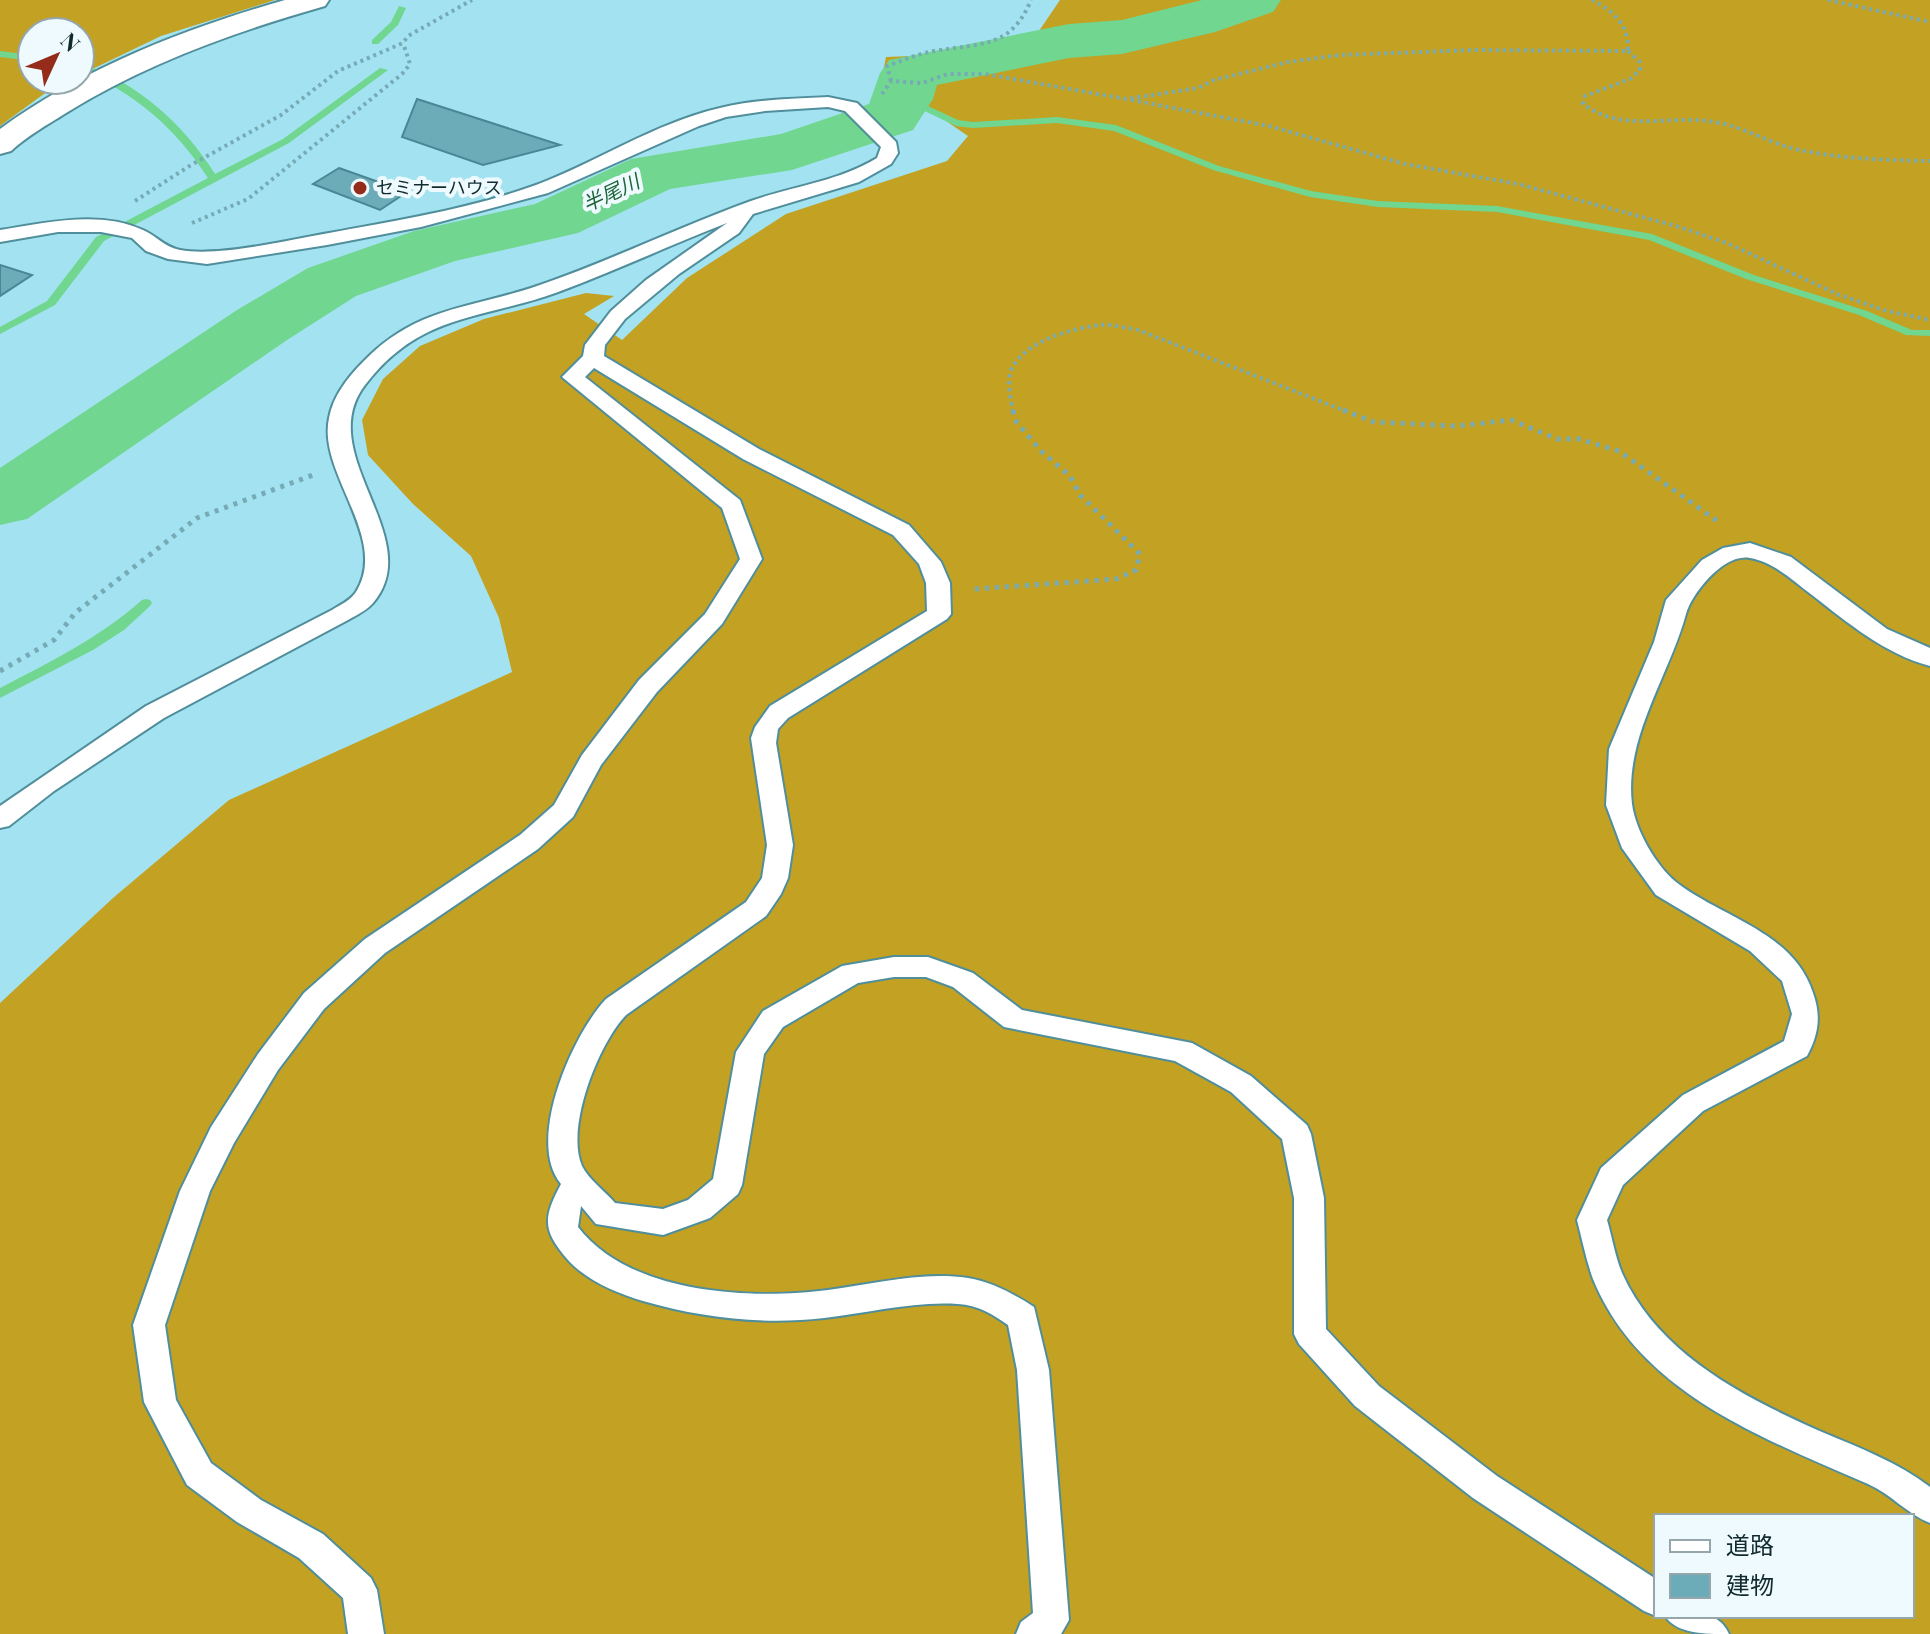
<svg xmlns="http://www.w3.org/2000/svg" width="1930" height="1634" font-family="'Playfair Display','Noto Sans JP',serif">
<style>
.forest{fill:#c3a122;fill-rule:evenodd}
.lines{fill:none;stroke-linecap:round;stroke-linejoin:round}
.stream{fill:#70d690;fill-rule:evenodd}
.river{fill:#70d690;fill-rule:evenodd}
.building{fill:#6cabb8;stroke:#498794;stroke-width:2}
.service-casing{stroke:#508e9b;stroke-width:4}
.minor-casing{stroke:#508e9b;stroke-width:4}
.path-far1{stroke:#76aab5;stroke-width:4;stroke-dasharray:3 4;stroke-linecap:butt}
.path{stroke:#76aab5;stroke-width:5;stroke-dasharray:4 6;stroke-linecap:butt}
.service{fill:#fff;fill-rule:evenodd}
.minor{fill:#fff;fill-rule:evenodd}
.poi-dot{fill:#952b19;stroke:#eefafd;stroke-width:3}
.labels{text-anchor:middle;stroke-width:8;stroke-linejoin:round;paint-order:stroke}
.far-poi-label{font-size:18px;fill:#102a2f;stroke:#eefafd;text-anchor:start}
.far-water-label{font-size:20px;font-style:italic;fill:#1d6538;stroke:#eefafd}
</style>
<rect width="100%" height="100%" fill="#a3e3f1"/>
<g class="forest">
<polygon points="0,0 275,0 161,36 80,75 80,32 32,32 32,80 68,80 52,88 0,126"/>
<path d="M1060 0H1930V1634H0V1003L113 898 229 800 512 672 499 618 471 556 413 504 368 455 362 420 383 379 420 346 484 319 586 293 614 296 584 314 622 340 687 278 786 214 947 161 968 136 882 77 886 57 963 54 1039 31ZM1656 1516H1912V1616H1656Z"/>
</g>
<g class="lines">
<g class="stream">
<polygon points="399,6 406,8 398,25 378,44 372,44 372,40 391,22"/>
<polygon points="0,51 32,55 32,61 0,57"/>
<path d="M80 63C138 83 183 123 215 174L283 139 380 68 388 70 289 143 104 241 55 305 0 334V327L47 301 96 237 208 178C175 127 135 94 80 69Z"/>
<polygon points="911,98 958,120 973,122 1057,117 1116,125 1219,166 1311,191 1378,201 1497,206 1652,234 1754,275 1867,311 1912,330 1930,330 1930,336 1906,335 1859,315 1746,279 1649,240 1497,212 1378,207 1310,197 1213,170 1114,131 1057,123 973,128 956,126 910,104 899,108 894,105"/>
<path d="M146 599 150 600 152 603 150 606 124 630 93 650 0 698V688C50 662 99 638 142 600Z"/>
</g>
<polygon class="river" points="1202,0 1281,0 1273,12 1215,32 1122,54 1069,58 937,85 933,99 913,130 792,170 670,189 578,233 455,261 356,296 287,340 27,519 0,525 0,468 237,310 308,268 414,231 535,204 631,159 781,134 869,104 880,73 889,60 1069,24 1122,20"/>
</g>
<g class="building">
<polygon points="417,99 560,145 483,165 402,137"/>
<polygon points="339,168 407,192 380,210 313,184"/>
<polygon points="0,265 32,275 0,296"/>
</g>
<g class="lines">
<defs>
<g id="service">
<path d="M828 97 857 103 896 142 898 153 891 164 859 182 753 214 739 233 679 274 625 319 605 345 604 356 759 449 909 525 941 562 950 583 951 614 947 619 788 718 778 729 776 743 793 845 788 878 781 894 766 916 626 1015C599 1043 565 1127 582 1166 588 1179 606 1192 615 1203L663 1209 688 1200 713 1179 736 1052 763 1011 842 966 894 957H928L973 973 1022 1010 1192 1043 1251 1076 1307 1125 1311 1134 1324 1198 1326 1329 1379 1386 1497 1476 1656 1579V1616L1644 1611 1473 1498 1355 1406 1299 1344 1294 1334V1198L1282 1139 1231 1092 1175 1061 1004 1027 953 987 926 977H894L858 983 783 1027 764 1054 742 1185 738 1194 710 1218 663 1235 596 1224 581 1206 578 1227C629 1294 751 1300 828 1290 874 1284 922 1271 968 1278 992 1282 1014 1294 1034 1307L1049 1370 1069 1620 1061 1634H1016L1021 1622 1033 1613 1017 1370 1008 1325C992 1314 978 1305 958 1304 913 1301 869 1313 824 1318 763 1325 702 1318 643 1301 617 1293 587 1281 568 1260 542 1230 543 1218 561 1184 525 1141 573 1034 606 999L746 902 762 878 767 845 751 738 755 727 770 706 927 611 926 583 919 564 893 535 743 459 594 368 585 377 740 500 762 559 722 624 657 692 601 765 573 817 538 849 385 953 324 1009 278 1070 234 1143 210 1191 165 1325 176 1400 211 1463 261 1500 323 1534 371 1578 377 1590 384 1634H348L343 1598 299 1558 237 1522 187 1485 144 1402 133 1325 180 1191 211 1127 258 1054 304 993 365 939 520 835 554 805 582 755 639 680 705 614 740 559 722 508 562 377 583 356 585 345 611 311 646 280 727 223C670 245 615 271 558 292 482 320 421 312 365 385 312 454 428 538 373 603 367 610 357 615 348 620L164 718 54 791 9 826 0 828V806L146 706 332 610C340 605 351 600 356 592 390 538 317 473 329 418 333 396 348 377 363 362 417 306 470 309 537 286 610 261 679 227 751 201 793 186 837 182 877 158L881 147 845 111 828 107 765 111 726 117 699 126 548 193 421 227 327 245 207 264 168 259 146 251 132 238 101 232H58L0 242V230C45 223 99 210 143 230 157 236 164 247 180 250 220 257 288 240 329 233 398 220 470 209 536 185 597 162 655 123 720 108 755 99 792 99 828 97Z"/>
<path d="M1750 543 1791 557 1887 629 1930 648V666C1885 654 1848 623 1812 595 1793 581 1774 562 1750 558 1724 553 1692 593 1686 614 1669 676 1624 738 1632 804 1635 829 1656 866 1676 882 1722 918 1793 931 1813 993 1821 1015 1819 1034 1807 1056L1703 1111 1623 1185 1607 1220C1612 1237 1615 1256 1622 1273 1658 1354 1745 1398 1822 1432 1860 1448 1897 1462 1930 1487V1523C1907 1514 1891 1494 1868 1484 1764 1438 1640 1394 1593 1279 1586 1260 1582 1239 1577 1220L1601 1168 1683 1095 1784 1041 1792 1014 1782 981 1750 951 1656 895 1622 848 1606 805 1609 749 1654 642 1666 600 1702 560 1723 548Z"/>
<path d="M1665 1616C1690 1616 1717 1607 1729 1634 1704 1634 1677 1634 1665 1616Z"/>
</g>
<path id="minor" d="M285 0H329L325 6C234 32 147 63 66 113 47 125 27 136 11 151L0 154V129C86 67 184 29 285 0Z"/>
</defs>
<use href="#service" class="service-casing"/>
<use href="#minor" class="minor-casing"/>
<g class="path-far1">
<polyline points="1828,0 1930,22"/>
<path d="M1628 51 1639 61 1640 70 1630 79 1585 96 1583 104C1624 134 1668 114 1714 122 1742 126 1767 142 1795 149 1839 159 1885 160 1930 161"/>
<path d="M891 81 887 66C903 60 918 54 934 51 980 43 1011 49 1031 0"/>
<path d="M882 94 891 81 922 83 948 74H985L1126 99 1198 88 1214 80 1288 62 1340 55 1472 50 1628 51C1629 25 1614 11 1592 0"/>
<polyline points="1131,100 1269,126 1405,164 1518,184 1676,226 1727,243 1837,294 1887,311 1930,320"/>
<polyline points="135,201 191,165 281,115 338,71 403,43 408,36 472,0"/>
<polyline points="192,223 248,199 402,74 410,64 403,43"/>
<path d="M1013 412C1011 399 1006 380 1012 368 1027 340 1071 329 1100 325 1112 324 1126 328 1138 330L1348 412"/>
</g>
<g class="path">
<polyline points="1343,410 1374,422 1457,426 1511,420 1557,439 1579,439 1619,451 1720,523"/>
<polyline points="975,589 1116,579 1136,570 1140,554 1080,495 1070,476 1041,451 1015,420 1013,410"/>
<polyline points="0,671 54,640 75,613 197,518 313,475"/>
</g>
<use href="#service" class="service"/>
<use href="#minor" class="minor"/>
</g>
<circle class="poi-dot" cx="360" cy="188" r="8"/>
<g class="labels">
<g class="far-poi-label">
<text x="376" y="194">セミナーハウス</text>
</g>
<g class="far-water-label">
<text transform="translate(611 193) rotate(-25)" y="7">半尾川</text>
</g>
</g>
<rect x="1654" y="1514" width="260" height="104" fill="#eefafd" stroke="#95a7ab" stroke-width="2"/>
<rect x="1670" y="1540" width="40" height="12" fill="#ffffff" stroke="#95a7ab" stroke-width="2"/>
<text x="1726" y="1554" font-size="24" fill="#102a2f">道路</text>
<rect x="1670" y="1574" width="40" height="24" fill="#6cabb8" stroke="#95a7ab" stroke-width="2"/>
<text x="1726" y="1594" font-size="24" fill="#102a2f">建物</text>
<g transform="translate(56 56) rotate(46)"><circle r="38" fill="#eefafd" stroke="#95a7ab" stroke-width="2"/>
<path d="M0-6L14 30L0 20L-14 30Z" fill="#952b19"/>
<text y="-12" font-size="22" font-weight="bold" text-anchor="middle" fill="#102a2f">N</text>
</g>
</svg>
